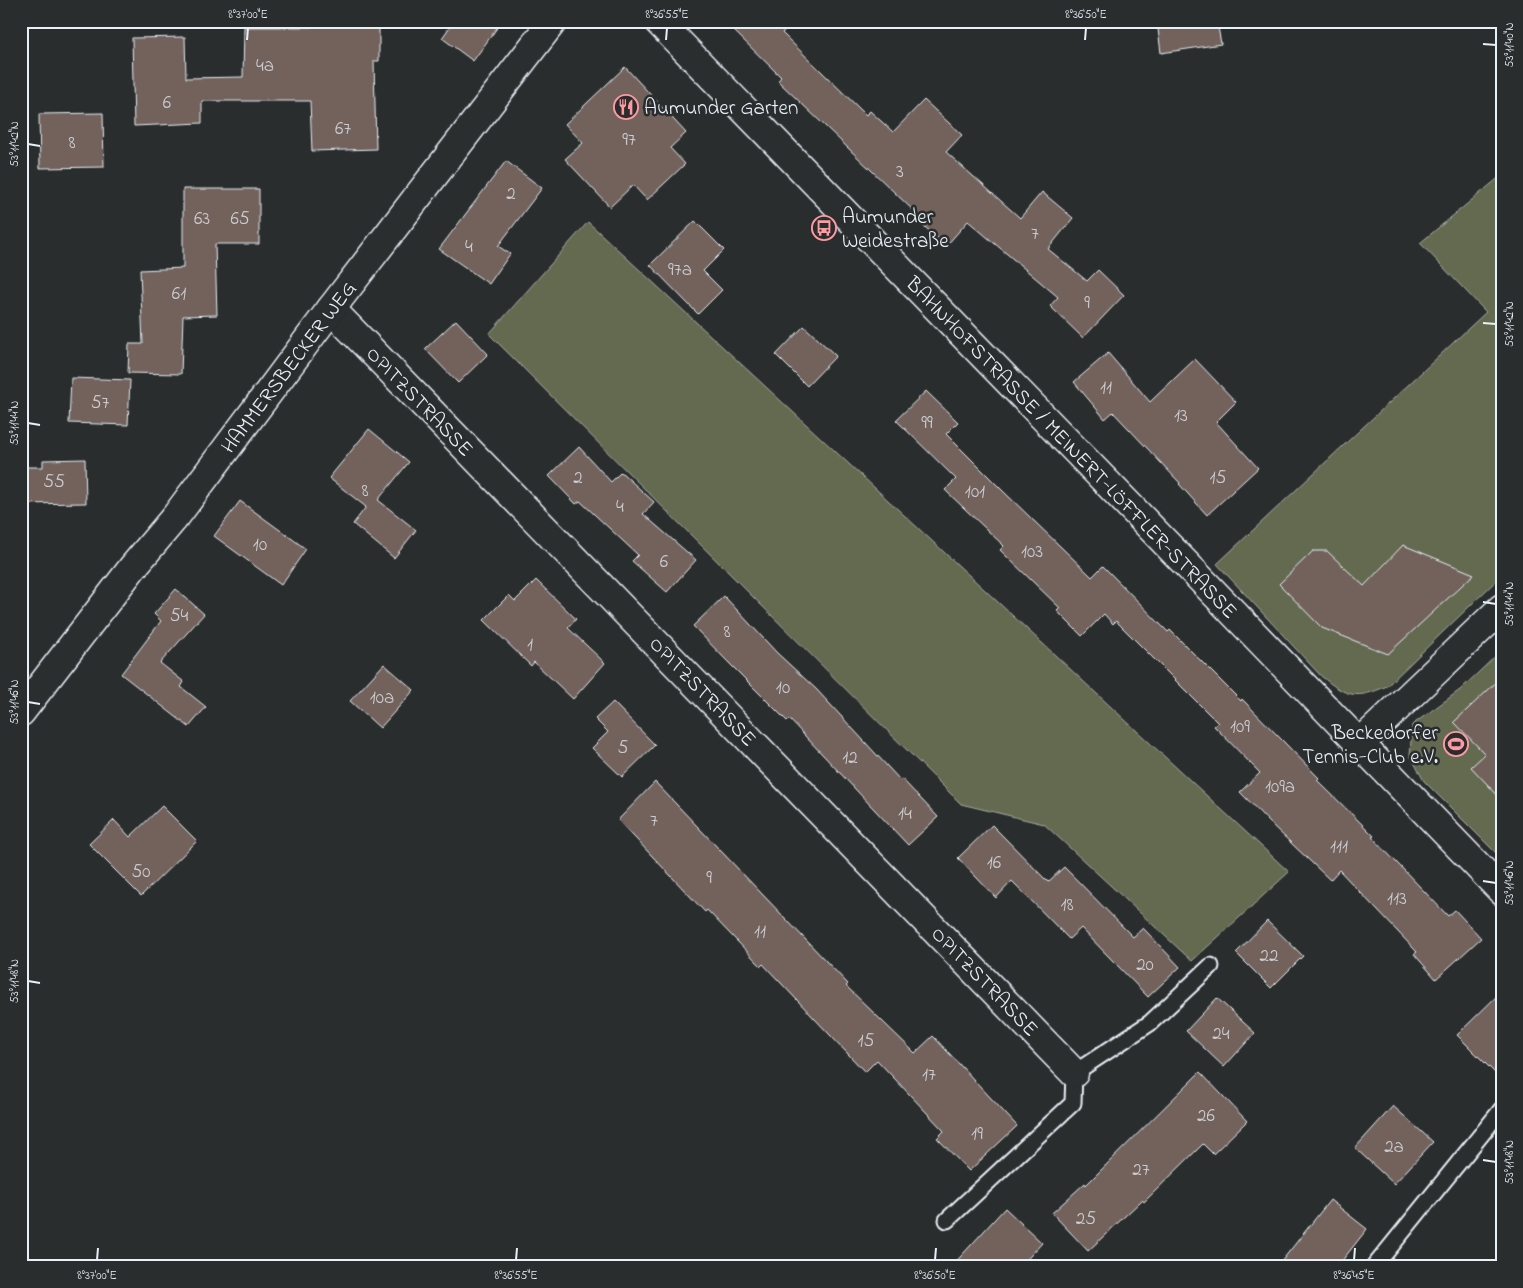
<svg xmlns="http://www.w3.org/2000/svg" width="1523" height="1288" font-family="'Indie Flower',sans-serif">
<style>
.green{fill:#636a50;stroke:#a6aea4}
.building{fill:#73625b;stroke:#e8f1f8}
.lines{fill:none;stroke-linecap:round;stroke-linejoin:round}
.lane-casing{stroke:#e8f1f8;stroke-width:19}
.street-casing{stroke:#e8f1f8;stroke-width:31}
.secondary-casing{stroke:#e8f1f8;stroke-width:31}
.lane{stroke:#2a2d2e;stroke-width:15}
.street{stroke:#2a2d2e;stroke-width:28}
.secondary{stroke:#2a2d2e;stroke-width:28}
.ticks{fill:none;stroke:#e8f1f8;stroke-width:2}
.labels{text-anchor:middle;stroke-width:5;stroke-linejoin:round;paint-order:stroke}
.number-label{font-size:19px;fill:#cbcdd1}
.poi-label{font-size:21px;fill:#e8f1f8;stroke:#2a2d2e;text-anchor:start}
.street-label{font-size:21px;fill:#e8f1f8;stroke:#2a2d2e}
.neatline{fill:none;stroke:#e8f1f8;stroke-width:2}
.ticks-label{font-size:12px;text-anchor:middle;fill:#e8f1f8}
</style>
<rect width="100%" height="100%" fill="#2a2d2e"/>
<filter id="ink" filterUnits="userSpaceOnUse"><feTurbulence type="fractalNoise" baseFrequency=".02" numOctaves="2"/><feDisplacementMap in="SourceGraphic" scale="10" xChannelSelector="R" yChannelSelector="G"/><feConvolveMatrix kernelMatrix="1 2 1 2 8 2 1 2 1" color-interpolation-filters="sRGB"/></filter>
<g filter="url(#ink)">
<g class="green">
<path d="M1502 175V575L1387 686C1356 700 1347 697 1321 676L1217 564 1486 312 1420 243Z"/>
<polygon points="588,222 1289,872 1192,961 1044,824 961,804 489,334"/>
<polygon points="1502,650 1502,859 1424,781 1410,755 1412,725 1460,690"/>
</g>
<g class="building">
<polygon points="312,21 379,21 379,61 374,61 376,149 312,151 310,101 202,101 202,123 134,126 132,38 185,37 186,78 243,77 244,27 312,27"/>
<polygon points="454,21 502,21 473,61 442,38"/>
<polygon points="724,21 794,21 782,33 866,115 870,111 893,132 924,100 962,135 946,152 1020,218 1042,192 1073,218 1048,249 1087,281 1098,270 1124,295 1083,338 1050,306 1058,297 968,221 946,246 914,217 917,214 778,81 781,77"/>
<polygon points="1157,21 1217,21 1221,44 1161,53"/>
<polygon points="625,67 686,133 670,148 685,164 647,200 633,185 610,207 565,159 583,143 565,124"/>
<polygon points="103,113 104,167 40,168 39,114"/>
<polygon points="506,161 542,188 498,246 510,254 489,284 439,249"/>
<polygon points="183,189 259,189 259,244 215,244 217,315 183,316 181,374 128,373 129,344 143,344 140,270 183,268"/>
<polygon points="695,221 724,250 703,271 722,290 698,314 650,265"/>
<polygon points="456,320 488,354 458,383 425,349"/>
<polygon points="804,326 836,356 807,386 776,355"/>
<polygon points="1108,353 1150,402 1195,359 1236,402 1216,422 1258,468 1207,515 1179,484 1180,483 1113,412 1105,419 1074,382"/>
<polygon points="71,378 130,380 128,425 69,423"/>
<polygon points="926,391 958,422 946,434 1004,492 1092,577 1103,566 1168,632 1170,630 1241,701 1242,699 1319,778 1317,780 1374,836 1372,837 1448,916 1455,910 1481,938 1436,979 1414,954 1417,952 1339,870 1330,880 1271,824 1240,792 1260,773 1214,726 1218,723 1116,621 1113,624 1104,614 1082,636 1057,611 1060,608 1000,550 1004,546 945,490 956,479 896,420"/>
<polygon points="369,429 409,462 378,500 416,530 394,558 353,524 366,507 329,478"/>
<polygon points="579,447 611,482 621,472 654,502 643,514 696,560 667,592 632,561 638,555 580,501 576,504 549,476"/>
<polygon points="85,459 86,503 21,504 21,467 43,467 43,460"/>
<polygon points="240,501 306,549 281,585 214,536"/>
<polygon points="1403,545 1474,574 1388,654 1322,628 1279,584 1313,551 1327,551 1364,586"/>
<polygon points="536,580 576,619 568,628 605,663 573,699 534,662 531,666 484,620 509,595 515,601"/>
<polygon points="176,589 204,614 160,663 184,682 181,687 206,707 189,727 121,674 161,621 154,614"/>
<polygon points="724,596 777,653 816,689 900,780 902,779 938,817 908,845 789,719 787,721 730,664 693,626"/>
<polygon points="384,664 414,690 380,728 350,701"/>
<polygon points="1502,677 1502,800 1471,767 1485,754 1454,722"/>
<polygon points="613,702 655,745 622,777 592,748 608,732 595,719"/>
<polygon points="655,782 848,984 846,986 915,1053 933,1036 1017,1126 969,1171 937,1138 944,1131 877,1060 865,1072 763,964 761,966 707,910 705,912 618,820"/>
<polygon points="162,806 197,841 141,896 89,844 114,820 130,837"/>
<polygon points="992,825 1048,882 1064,867 1133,937 1143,928 1180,967 1148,997 1081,928 1069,939 1012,881 996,898 958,858"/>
<polygon points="1267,921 1303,956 1271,988 1236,953"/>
<polygon points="1502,991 1502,1080 1457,1035"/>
<polygon points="1217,998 1255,1033 1224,1067 1186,1031"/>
<polygon points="1200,1072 1247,1121 1213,1154 1203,1144 1144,1202 1142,1200 1088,1251 1052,1213 1085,1183 1086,1185"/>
<polygon points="1393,1106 1433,1142 1394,1184 1355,1148"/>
<polygon points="1330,1200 1367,1229 1337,1267 1277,1267"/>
<polygon points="1005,1208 1042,1243 1020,1267 951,1267"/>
</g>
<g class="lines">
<defs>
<g id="lane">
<polyline points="947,1220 1073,1103 1074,1073 1150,1023 1211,966"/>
<polyline points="1374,1267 1502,1109"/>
</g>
<g id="street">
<polyline points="331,309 1074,1073"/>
<polyline points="1358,745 1502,608"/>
</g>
<g id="secondary">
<polyline points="658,21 1192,570 1502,891"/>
<polyline points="21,712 133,567 176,516 331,309 553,21"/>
</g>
</defs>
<use href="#lane" class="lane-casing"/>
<use href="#street" class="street-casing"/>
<use href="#secondary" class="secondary-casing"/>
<use href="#lane" class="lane"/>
<use href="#street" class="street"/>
<use href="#secondary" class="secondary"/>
</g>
</g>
<path class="ticks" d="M247 40 248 28M666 40 667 28M1085 40 1086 28M1483 44 1496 45M28 144 40 146M1483 323 1496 324M28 423 40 425M1483 602 1496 604M28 702 40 704M1483 881 1496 883M28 981 40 983M1483 1160 1496 1162M97 1260 98 1248M516 1260 517 1248M935 1260 936 1248M1354 1260 1355 1248"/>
<defs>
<symbol id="restaurant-ring" viewBox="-11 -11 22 22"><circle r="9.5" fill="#2a2d2e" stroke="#ff9aa2" stroke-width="1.5"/><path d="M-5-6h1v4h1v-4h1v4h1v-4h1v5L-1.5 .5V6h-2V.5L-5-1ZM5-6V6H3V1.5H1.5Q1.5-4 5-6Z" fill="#ff9aa2"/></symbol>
<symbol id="bus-ring" viewBox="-11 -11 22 22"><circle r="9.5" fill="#2a2d2e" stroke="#ff9aa2" stroke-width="1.5"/><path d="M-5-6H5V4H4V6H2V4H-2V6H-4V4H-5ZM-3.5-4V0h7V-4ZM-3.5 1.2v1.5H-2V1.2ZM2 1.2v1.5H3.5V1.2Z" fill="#ff9aa2"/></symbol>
<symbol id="stadium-ring" viewBox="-11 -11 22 22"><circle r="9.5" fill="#2a2d2e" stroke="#ff9aa2" stroke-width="1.5"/><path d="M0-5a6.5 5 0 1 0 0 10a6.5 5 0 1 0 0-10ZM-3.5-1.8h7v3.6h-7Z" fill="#ff9aa2"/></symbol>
</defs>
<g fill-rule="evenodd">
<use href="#restaurant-ring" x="612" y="93" width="28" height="28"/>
<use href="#bus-ring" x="810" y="214" width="28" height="28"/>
<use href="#stadium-ring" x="1442" y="730" width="28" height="28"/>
</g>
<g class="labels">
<g class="number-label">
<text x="265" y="71">4a</text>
<text x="167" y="108">6</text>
<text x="343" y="134">67</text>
<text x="629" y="145">97</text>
<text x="72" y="148">8</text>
<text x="900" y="177">3</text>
<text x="511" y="199">2</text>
<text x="202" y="224">63</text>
<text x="240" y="224">65</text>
<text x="1035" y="239">7</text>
<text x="469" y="252">4</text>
<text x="680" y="275">97a</text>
<text x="179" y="299">61</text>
<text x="1087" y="308">9</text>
<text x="1106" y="393">11</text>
<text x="100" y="408">57</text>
<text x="1181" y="421">13</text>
<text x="927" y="428">99</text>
<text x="578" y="483">2</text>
<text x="1218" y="483">15</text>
<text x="54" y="487">55</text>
<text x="365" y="496">8</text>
<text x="975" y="497">101</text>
<text x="620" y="512">4</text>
<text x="260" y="550">10</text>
<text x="1032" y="557">103</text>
<text x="664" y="567">6</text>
<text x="179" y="621">54</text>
<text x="727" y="637">8</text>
<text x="530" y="650">1</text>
<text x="783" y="693">10</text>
<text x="382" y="703">10a</text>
<text x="1240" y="732">109</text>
<text x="623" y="753">5</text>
<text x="850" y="763">12</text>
<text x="1280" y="792">109a</text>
<text x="905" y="819">14</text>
<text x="654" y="826">7</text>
<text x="1339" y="852">111</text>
<text x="994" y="868">16</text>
<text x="141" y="877">50</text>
<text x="709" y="883">9</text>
<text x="1397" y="904">113</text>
<text x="1067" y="910">18</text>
<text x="760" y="937">11</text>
<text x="1269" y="961">22</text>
<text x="1145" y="970">20</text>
<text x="1221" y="1039">24</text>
<text x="866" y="1046">15</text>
<text x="929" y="1080">17</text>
<text x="1206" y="1121">26</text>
<text x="977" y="1139">19</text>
<text x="1394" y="1152">2a</text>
<text x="1141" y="1175">27</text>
<text x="1086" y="1224">25</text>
</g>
<g class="poi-label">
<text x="644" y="114">Aumunder Garten</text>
<text x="842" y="223">Aumunder<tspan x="842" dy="24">Weidestraße</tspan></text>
<text x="1438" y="739" text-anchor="end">Beckedorfer<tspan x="1438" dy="24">Tennis-Club e.V.</tspan></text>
</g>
<g class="street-label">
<text transform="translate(288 367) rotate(-53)" y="7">HAMMERSBECKER WEG</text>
<text transform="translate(420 401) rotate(46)" y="7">OPITZSTRASSE</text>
<text transform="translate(1072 447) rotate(46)" y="7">BAHNHOFSTRASSE / MEINERT-LÖFFLER-STRASSE</text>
<text transform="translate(703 691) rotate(46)" y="7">OPITZSTRASSE</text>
<text transform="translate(985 981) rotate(46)" y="7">OPITZSTRASSE</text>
</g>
</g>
<rect width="1523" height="1288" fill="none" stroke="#2a2d2e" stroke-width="55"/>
<rect x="28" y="28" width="1468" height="1232" class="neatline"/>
<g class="ticks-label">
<text x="248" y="18">8°37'00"E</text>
<text x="667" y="18">8°36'55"E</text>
<text x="1086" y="18">8°36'50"E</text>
<text transform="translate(1509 45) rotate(-90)" y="4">53°11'40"N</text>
<text transform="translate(14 144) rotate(-90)" y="4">53°11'42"N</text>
<text transform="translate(1509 324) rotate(-90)" y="4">53°11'42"N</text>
<text transform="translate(14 423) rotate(-90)" y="4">53°11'44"N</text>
<text transform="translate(1509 604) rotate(-90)" y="4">53°11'44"N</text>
<text transform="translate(14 702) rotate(-90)" y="4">53°11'46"N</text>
<text transform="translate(1509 883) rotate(-90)" y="4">53°11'46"N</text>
<text transform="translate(14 981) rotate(-90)" y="4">53°11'48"N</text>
<text transform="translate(1509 1162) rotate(-90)" y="4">53°11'48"N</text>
<text x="97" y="1279">8°37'00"E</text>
<text x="516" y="1279">8°36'55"E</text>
<text x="935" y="1279">8°36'50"E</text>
<text x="1354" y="1279">8°36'45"E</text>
</g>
</svg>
